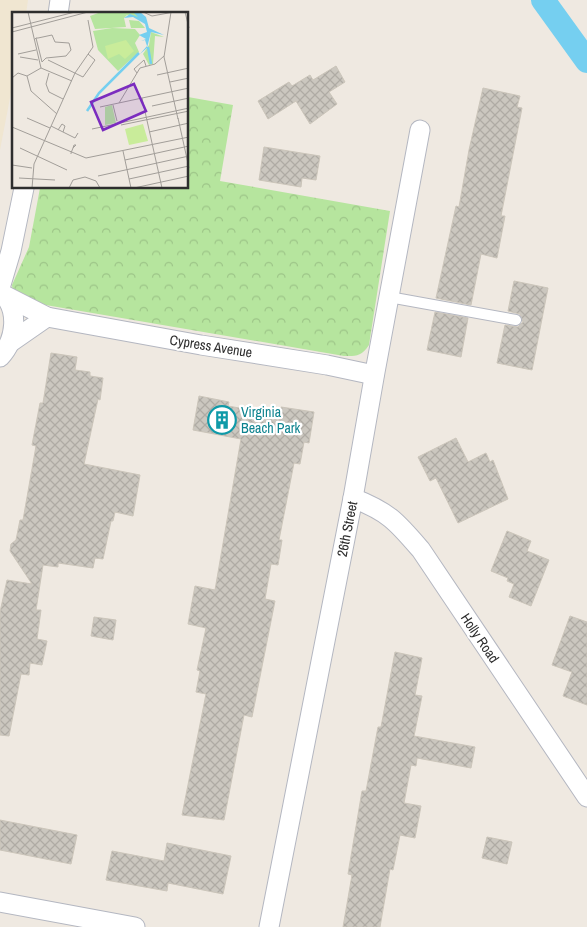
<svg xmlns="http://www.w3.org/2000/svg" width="587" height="927" font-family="'Archivo Narrow',sans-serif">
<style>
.education{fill:#f0e6d1}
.forest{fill:url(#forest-crowns)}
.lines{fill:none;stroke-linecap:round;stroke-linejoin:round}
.canal{stroke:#75cff0;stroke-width:24}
.building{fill:url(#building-cross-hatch);stroke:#cbc5ba}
.lane-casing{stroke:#b4b7c1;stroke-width:12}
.street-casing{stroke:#b4b7c1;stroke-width:21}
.lane{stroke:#fff;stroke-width:10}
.street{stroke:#fff;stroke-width:19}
.labels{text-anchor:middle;stroke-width:4.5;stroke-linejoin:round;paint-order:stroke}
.street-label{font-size:14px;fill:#2e2e2e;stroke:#fff}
.culture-label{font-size:14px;fill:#0d838f;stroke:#fff;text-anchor:start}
.inset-river{fill:none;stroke:#75cff0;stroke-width:2.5}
.inset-road{fill:none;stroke:#a29e99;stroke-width:1}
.view{fill:#7b2cbf;fill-opacity:0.15;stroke:#7b2cbf;stroke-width:2.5}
.inset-edge{fill:none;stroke:#2e2e2e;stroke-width:2.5}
</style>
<defs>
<pattern id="forest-crowns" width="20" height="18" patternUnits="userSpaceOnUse" patternTransform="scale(1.25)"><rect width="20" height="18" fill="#b6e59e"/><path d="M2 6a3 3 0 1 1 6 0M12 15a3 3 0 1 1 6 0" fill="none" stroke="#9dc588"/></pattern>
<pattern id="building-cross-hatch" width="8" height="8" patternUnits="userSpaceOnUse" patternTransform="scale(1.25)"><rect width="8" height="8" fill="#cbc7bf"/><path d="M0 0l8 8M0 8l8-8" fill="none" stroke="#afaba4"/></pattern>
</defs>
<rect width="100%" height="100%" fill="#efe9e1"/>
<polygon class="education" points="0,0 28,0 26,14 14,14 14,77 0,150"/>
<path class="forest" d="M188 97 233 105 220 181 390 211 369 345C361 357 356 356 344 356L28 302 13 293 12 285 29 247 40 188H188Z"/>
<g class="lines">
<polyline class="canal" points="543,0 587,61"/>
</g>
<g class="building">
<polygon points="336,66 345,82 329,92 337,104 310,124 296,101 268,119 258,101 289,82 292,86 310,75 313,80"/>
<polygon points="483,88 520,96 517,107 522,108 501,216 505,216 497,258 481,254 471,305 436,298 456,206 459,207 469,150"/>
<polygon points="264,147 320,156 316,180 302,178 301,187 259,180"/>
<polygon points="514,281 548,288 532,370 497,363 505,325 518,327 523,322 520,314 508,311"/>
<polygon points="435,312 468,318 461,357 427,350"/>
<polygon points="51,353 77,357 75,370 90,372 90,376 103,378 100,400 98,399 84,464 140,475 133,516 115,512 113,521 111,521 103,559 95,558 93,568 58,563 58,567 43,565 36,610 41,610 37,639 47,641 42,665 30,663 29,675 21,674 9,736 0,735 0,612 7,580 32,584 10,551 11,544 16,540 20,520 23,520 36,446 32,445 40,403 43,403"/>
<polygon points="199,396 229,402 228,406 279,415 281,407 314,412 309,443 304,442 300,464 294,463 279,540 282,540 278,565 271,564 265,599 275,601 252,717 244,715 224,820 182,815 206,694 196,692 200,671 197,670 206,628 188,624 195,586 215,590 241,439 193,430"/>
<polygon points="456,438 468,462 486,453 490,462 493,460 508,499 458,523 436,478 430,481 418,457"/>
<polygon points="507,531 531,541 527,551 549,560 531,606 509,597 514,584 507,581 508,578 491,571"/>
<polygon points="570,616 587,622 587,705 563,696 572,672 552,665"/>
<polygon points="94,617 116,620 113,640 91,636"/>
<polygon points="395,652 422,658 415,695 422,696 414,736 475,747 471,768 417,758 416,766 411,765 404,803 421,806 415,838 400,835 393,870 390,869 380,927 343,927 352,875 348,874 362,791 366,791 378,727 381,727"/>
<polygon points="0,820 77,835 71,864 0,850"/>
<polygon points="487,837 512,842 507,864 482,858"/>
<polygon points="167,843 231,856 223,894 168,883 167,891 106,880 112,851 164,861"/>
</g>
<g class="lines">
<defs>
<polyline id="lane" points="389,297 516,320"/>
<g id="street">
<polyline points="58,14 60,0"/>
<polyline points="0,288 11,251 24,188"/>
<polyline points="4,295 47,317 11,342"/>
<polyline points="47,317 201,345 327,365 374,375"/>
<path d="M0 357C16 340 20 309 1 292"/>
<path d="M353 498C389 512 397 522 421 550L587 797"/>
<polyline points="0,902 135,927"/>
<polyline points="269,927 353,498 375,372 420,130"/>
</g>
</defs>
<use href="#lane" class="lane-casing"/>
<use href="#street" class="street-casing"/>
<use href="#lane" class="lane"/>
<use href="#street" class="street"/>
</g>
<defs>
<symbol id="building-ring" viewBox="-11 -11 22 22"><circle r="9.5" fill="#fff" stroke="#0f9aa8" stroke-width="1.5"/><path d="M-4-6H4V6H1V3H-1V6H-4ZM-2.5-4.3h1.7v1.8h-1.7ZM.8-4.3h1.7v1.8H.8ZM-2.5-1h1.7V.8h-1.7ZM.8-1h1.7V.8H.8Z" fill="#0f9aa8"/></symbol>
</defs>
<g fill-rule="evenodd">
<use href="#building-ring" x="206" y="404" width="32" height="32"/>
</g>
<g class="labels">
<g class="street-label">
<text transform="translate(211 346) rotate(9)" y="5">Cypress Avenue</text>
<text transform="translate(347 529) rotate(-79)" y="5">26th Street</text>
<text transform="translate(480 638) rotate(56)" y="5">Holly Road</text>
</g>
<g class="culture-label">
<text x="241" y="417">Virginia<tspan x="241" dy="16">Beach Park</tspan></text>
</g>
</g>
<g transform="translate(12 12)">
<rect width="176" height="176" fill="#efe9e1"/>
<path d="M100 16 123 17 128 23 123 31 127 40 106 59 86 38 81 19ZM100 93 104 111 93 113V95Z" fill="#b6e59e"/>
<path d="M89 0H122L129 7 115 3 112 6 114 15 83 17 78 4ZM117 8 127 9 133 16H119ZM139 20 152 25 143 24 141 52 137 53 131 42 137 33Z" fill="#b6e59e"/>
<path d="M114 28 122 39 113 47 107 42 96 47 93 34ZM131 112 136 129 117 133 113 117Z" fill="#c9ec9a"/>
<path d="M122 1 128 0 134 5 137 16 152 23 139 20 135 36 128 42 135 34 133 28 129 29 134 27 127 23 135 20 133 12 121 5 112 6 118 2 126 5Z" fill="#75cff0"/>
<path class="inset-river" d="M136 35 139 52M75 99 87 81 127 41"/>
<path class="inset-road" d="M16 0 29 56 60 69M131 0 140 4 162 0M159 0 152 45 166 107M173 0 177 16M0 16 63 0M0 20 76 0M22 28 24 26H26L40 23 43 30 57 31 59 38 54 44 34 46 30 50 24 26M6 42 24 38M8 45 26 48M36 48 71 65 83 48 76 42M37 61 34 72 37 80 51 87M125 61 122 57 132 48 134 54M145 63 177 56M15 64 19 79 45 102M15 64 29 56M0 66 6 61 15 64M158 70 177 66M130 86 150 176M107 91 128 56 143 52 152 44M101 93 105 109M140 94 177 86M88 95 177 76M15 106 38 116M166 106 177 156M108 111 177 96M109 113 177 99M39 114 63 126 66 121M0 115 74 146 177 125M80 117 104 112M46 118 50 112 53 114 51 120M137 120 177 111M8 136 55 158M111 139 119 176M59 142V141L61 136 62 133H64L61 136M113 148 177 134M0 153 20 156M86 164 177 144M7 166 43 168M117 167 177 154M20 176 22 152 63 61 81 35 76 8M57 176 61 168 73 165 84 169 88 176M122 176 177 164"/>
<path class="view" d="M122 72 134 99 91 118 79 90Z"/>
<rect width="176" height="176" class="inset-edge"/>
</g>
</svg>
